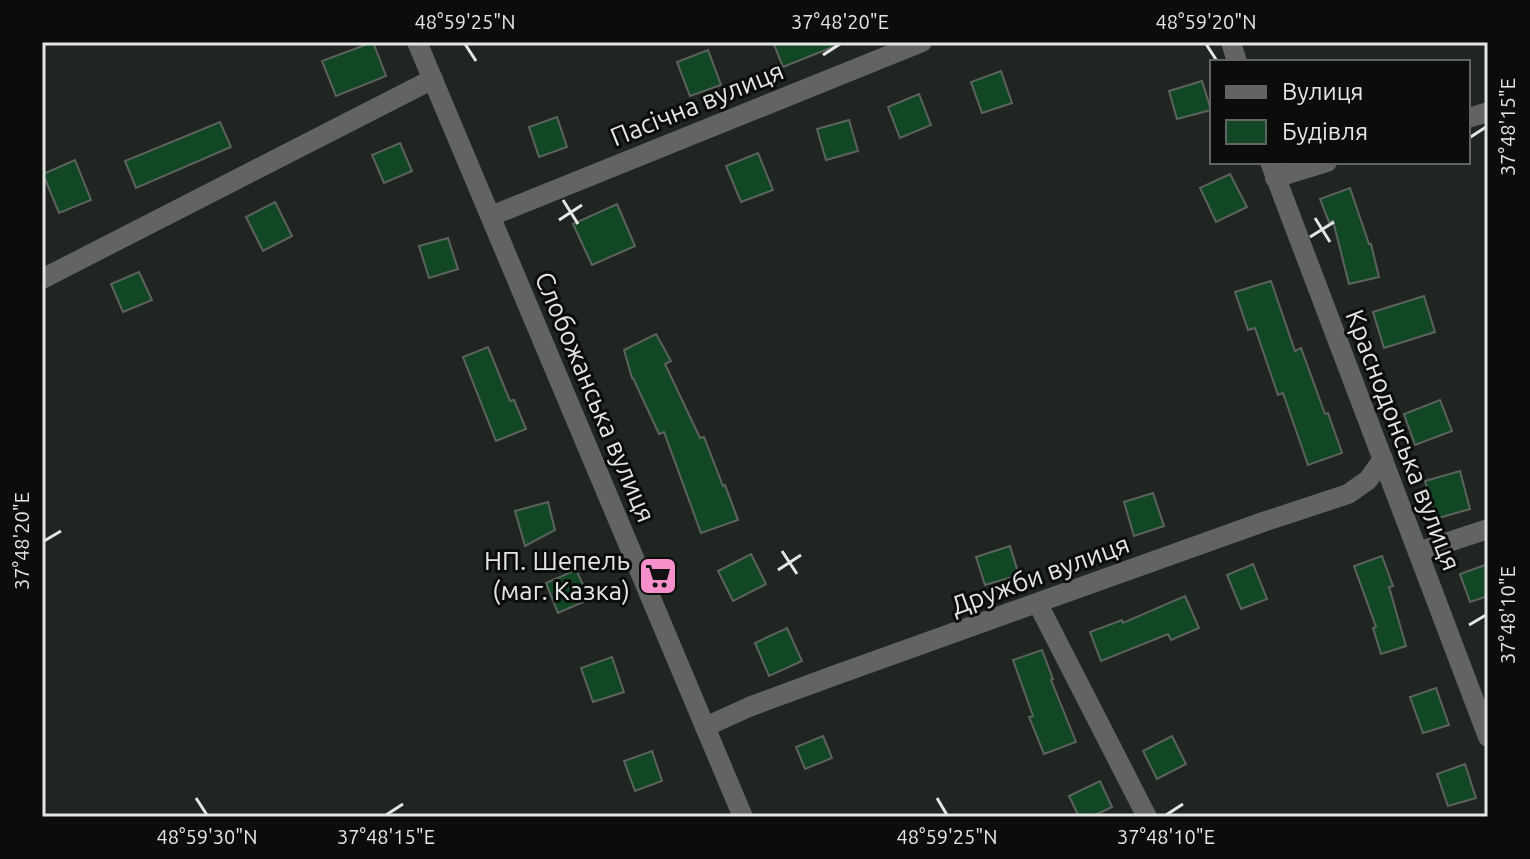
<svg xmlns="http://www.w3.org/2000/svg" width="1530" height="859" font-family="Ubuntu,sans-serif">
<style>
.building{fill:#124725;stroke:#5c625e;stroke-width:2}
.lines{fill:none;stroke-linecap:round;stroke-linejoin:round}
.minor{stroke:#616462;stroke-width:20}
.tertiary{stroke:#616462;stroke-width:20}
.ticks{fill:none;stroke:#e3e6e4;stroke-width:3}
.labels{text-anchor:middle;stroke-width:6;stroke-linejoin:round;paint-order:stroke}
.street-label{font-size:26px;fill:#e3e6e4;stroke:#0b0d0b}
.poi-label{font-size:26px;fill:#e3e6e4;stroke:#0b0d0b;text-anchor:end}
.neatline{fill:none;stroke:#e3e6e4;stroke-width:3}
.ticks-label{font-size:20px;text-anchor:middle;fill:#e3e6e4}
</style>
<rect width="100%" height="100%" fill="#202521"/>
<g class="building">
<polygon points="373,42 386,76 336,96 322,61"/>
<polygon points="773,42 843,42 843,43 783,67"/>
<polygon points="708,50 721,85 690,96 677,62"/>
<polygon points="1001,71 1012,103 982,113 971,82"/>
<polygon points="1202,81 1211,110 1177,119 1169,91"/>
<polygon points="919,94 931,125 900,138 888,107"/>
<polygon points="557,117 567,147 539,157 529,127"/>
<polygon points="849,120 858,151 826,160 817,129"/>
<polygon points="220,122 231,147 136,188 125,161"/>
<polygon points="400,143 412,171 384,183 372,155"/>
<polygon points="758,153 773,190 741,202 726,166"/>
<polygon points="75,160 91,200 59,213 43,174"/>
<polygon points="1230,174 1247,207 1216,222 1200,188"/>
<polygon points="1350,188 1369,244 1371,244 1379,277 1349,284 1333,221 1329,222 1320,199"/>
<polygon points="275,202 292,236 263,251 246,217"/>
<polygon points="617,204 635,246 592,265 573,224"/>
<polygon points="448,238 458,269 429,278 419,246"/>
<polygon points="139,272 152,300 123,312 111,284"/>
<polygon points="1271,281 1295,351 1301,348 1325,414 1328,413 1342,453 1308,465 1283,393 1278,395 1255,328 1248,330 1235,292"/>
<polygon points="1424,296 1435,332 1384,348 1373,312"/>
<polygon points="656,334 671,361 665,364 700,438 704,437 723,486 725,485 738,520 701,533 664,432 659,434 633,378 632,378 624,350"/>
<polygon points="488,347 510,401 514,400 526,429 496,441 463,357"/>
<polygon points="1440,400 1452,431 1415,445 1404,414"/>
<polygon points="1460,471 1470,509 1435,519 1425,481"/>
<polygon points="1153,493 1164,526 1134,536 1124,502"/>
<polygon points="548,502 555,530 525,546 515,511"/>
<polygon points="1010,546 1019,575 985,585 976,557"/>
<polygon points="751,554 766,584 733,601 718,571"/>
<polygon points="1382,556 1393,586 1389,587 1406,646 1381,654 1373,628 1376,627 1354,566"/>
<polygon points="1253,564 1267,599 1241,609 1227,575"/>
<polygon points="1488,564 1488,596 1470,602 1460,574"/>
<polygon points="576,570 590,599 558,613 546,583"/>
<polygon points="1185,596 1199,628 1171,640 1168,634 1101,661 1090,632 1122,620 1123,623"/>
<polygon points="787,628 802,661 769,676 755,643"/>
<polygon points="1042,650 1053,679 1051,680 1076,742 1044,754 1029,717 1033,716 1013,660"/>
<polygon points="612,657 624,692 593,702 581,668"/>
<polygon points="1436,688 1449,725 1423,733 1410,697"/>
<polygon points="823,736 832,758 805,769 796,747"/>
<polygon points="1172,736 1186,764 1157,779 1143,751"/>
<polygon points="652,751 662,781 635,791 624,761"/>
<polygon points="1465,764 1476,798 1448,806 1437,774"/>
<polygon points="1100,781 1112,807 1091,817 1079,817 1069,796"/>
</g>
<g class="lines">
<g class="minor">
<polyline points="1231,42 1237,62"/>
<polyline points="1468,118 1488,112"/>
<polyline points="1270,162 1488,737"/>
<polyline points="1275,178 1327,162"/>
<polyline points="491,216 922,42"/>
<polyline points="42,279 433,79"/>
<polyline points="1418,552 1488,529"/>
<polyline points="1038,604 1147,817"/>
<polyline points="705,727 749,707 833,676 1263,522 1348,494 1368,480 1383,459"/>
</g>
<polyline class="tertiary" points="417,42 743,817"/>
</g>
<path class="ticks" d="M465 44 476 61M1206 44 1217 61M823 55 840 44M1469 138 1486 127M563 200 578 224M1315 218 1330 242M559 220 582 205M1310 237 1334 222M44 541 61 531M782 551 797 574M778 570 801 555M1469 625 1486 615M196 798 207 815M937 798 947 815M386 815 403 804M1166 815 1183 804"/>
<defs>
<symbol id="supermarket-square" viewBox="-11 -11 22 22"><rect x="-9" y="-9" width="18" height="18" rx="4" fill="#f890cc" stroke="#0b0d0b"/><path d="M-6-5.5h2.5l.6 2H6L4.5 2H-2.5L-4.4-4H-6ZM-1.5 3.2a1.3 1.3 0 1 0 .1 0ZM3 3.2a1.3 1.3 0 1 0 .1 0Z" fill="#111"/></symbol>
</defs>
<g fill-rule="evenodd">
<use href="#supermarket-square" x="636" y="554" width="44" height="44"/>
</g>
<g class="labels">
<g class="street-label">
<text transform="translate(697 104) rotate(-22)" y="9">Пасічна вулиця</text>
<text transform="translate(595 397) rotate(67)" y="9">Слобожанська вулиця</text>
<text transform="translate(1403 440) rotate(69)" y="9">Краснодонська вулиця</text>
<text transform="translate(1040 575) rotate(-20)" y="9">Дружби вулиця</text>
</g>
<g class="poi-label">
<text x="630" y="570">НП. Шепель<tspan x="630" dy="30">(маг. Казка)</tspan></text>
</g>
</g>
<rect width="1530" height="859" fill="none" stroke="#0b0d0b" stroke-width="88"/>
<rect x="1210" y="60" width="260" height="104" fill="#0b0d0b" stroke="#616462" stroke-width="2"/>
<rect x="1226" y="86" width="40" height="12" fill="#616462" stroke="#616462" stroke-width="2"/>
<text x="1282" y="100" font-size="24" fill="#e3e6e4">Вулиця</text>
<rect x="1226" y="120" width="40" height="24" fill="#124725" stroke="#616462" stroke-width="2"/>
<text x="1282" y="140" font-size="24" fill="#e3e6e4">Будівля</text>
<rect x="44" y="44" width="1442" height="771" class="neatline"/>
<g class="ticks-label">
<text x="465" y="29">48°59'25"N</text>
<text x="840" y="29">37°48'20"E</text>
<text x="1206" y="29">48°59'20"N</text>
<text transform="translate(1508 127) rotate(-90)" y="7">37°48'15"E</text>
<text transform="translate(22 541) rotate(-90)" y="7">37°48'20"E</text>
<text transform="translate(1508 615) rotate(-90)" y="7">37°48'10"E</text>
<text x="207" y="844">48°59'30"N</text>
<text x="386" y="844">37°48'15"E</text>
<text x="947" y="844">48°59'25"N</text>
<text x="1166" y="844">37°48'10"E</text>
</g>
</svg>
